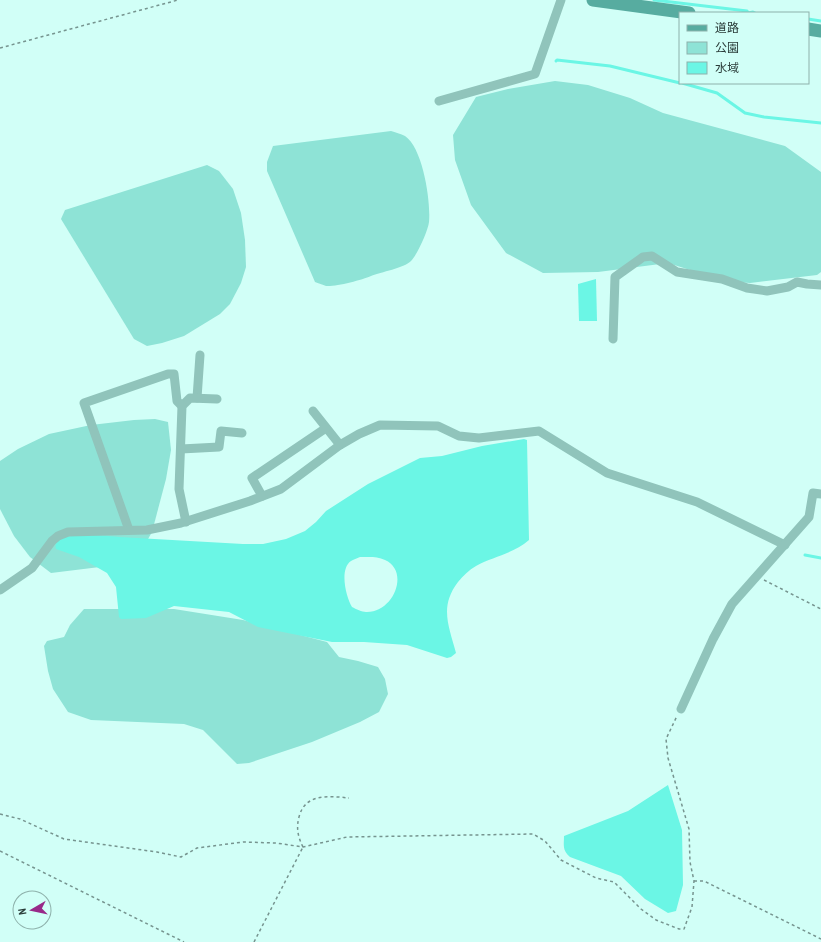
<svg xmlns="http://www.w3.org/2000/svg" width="821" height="942" font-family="'Archivo Narrow','Noto Sans JP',sans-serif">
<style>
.green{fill:#8ee3d6}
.water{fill:#6bf6e5;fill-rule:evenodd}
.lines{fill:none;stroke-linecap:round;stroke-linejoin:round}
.stream{stroke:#6bf6e5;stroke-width:3}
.path{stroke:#76948f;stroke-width:1.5;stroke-dasharray:3 3;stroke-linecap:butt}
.street{stroke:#90c4bb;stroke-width:9}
.secondary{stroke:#57aca0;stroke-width:13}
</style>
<rect width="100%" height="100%" fill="#d1fff7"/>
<g class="green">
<polygon points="555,81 588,85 630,98 663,113 785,146 821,172 821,272 817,275 750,283 725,281 668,263 598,272 543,273 506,253 471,205 455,160 453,135 476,97 508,89"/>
<path d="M391 131C395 132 401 134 405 136 423 148 431 202 429 222 428 231 417 255 411 261 404 268 381 272 371 276 362 280 335 287 326 286 323 285 318 283 315 282L267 171V162L273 146Z"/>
<polygon points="207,165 219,171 233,189 241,213 245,240 246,267 241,283 230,304 220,314 184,336 162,343 147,346 134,339 61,219 65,210"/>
<polygon points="155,419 168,422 171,450 166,479 152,532 138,557 108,566 51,573 30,557 14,536 0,509 0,461 18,449 49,434 91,425 134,420"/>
<polygon points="84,609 174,609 243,620 327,642 339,657 358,661 378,667 385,679 388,694 379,712 360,722 312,742 249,763 237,764 203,730 184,724 91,720 68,712 53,689 48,671 44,646 47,641 64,637 70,625"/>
</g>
<g class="water">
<polygon points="596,279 597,321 579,321 578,284"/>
<path d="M524 439 527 440 529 540C513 554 494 556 476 566 469 570 463 576 458 582 439 607 449 626 456 653L451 657 447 658 407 645 364 642H332L258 627 229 612 174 606 146 618 121 619 119 617 116 587 107 573 79 557 56 549C50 529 109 536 119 537L243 544H263L286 539 305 531 316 522 326 511 368 484 420 458 442 456 482 446ZM360 557C369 557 377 556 385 560 410 571 394 613 366 612 362 612 356 609 352 607 346 597 339 569 351 561 354 559 358 558 360 557Z"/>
<path d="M668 785 682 830 683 885 676 911 668 913 645 899 621 876 570 857C562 850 564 845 564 836L628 811Z"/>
</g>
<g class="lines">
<g class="stream">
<polyline points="654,0 747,11 748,13 753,12 755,13"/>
<polyline points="808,19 821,21"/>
<polyline points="556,61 557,60 610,66 680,83"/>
<polyline points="682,83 717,93 745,113 764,117 821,123"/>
<polyline points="805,555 821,558"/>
</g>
<g class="path">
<polyline points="0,48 178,0"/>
<polyline points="764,580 821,609"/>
<polyline points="0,814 20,819 64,839 157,852 181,857 197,848 243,842 276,843 303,847 347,837 533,834 545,841 561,860 596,878 614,882 641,909 656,920 679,929 684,929 692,907 694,881 690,862 689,829 668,758 666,739 677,716"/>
<path d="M303 847C298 837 296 828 299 817 305 793 329 796 349 798"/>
<polyline points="0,851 184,942"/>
<polyline points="694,881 704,881 821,939"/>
<polyline points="254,942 303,847"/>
</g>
<g class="street">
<polyline points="439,101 535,74 561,0"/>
<polyline points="613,339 615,277 643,257 652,256 677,272 722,279 747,288 767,291 788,287 797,282 807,284 821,285"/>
<polyline points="197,398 200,355"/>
<polyline points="313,411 340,445"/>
<polyline points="181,449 219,447 221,431 242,433"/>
<polyline points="262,496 252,478 326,428"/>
<polyline points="186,522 179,489 182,406 190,398 217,399"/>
<polyline points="129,530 84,403 168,374 174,374 177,401 182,406"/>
<polyline points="0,590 32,568 52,541 58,536 68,532 147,530 181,523 250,501 281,489 340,445 359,434 380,425 438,426 459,436 479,438 539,431 607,473 697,502 785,545"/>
<polyline points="681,709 713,639 732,604 809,517 813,493 821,494"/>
</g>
<g class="secondary">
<polyline points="593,0 689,13"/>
<polyline points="808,29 821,31"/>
</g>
</g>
<rect x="679" y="12" width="130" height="72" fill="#d1fff7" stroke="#8eb1ab"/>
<rect x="687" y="25" width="20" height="6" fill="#57aca0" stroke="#8eb1ab"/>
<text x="715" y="32" font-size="12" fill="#2a3c39">道路</text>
<rect x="687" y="42" width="20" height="12" fill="#8ee3d6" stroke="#8eb1ab"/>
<text x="715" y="52" font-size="12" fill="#2a3c39">公園</text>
<rect x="687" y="62" width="20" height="12" fill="#6bf6e5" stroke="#8eb1ab"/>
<text x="715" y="72" font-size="12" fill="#2a3c39">水域</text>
<g transform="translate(32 910) rotate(261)"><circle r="19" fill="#d1fff7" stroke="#8eb1ab"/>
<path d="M0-3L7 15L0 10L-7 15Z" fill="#982989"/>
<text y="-6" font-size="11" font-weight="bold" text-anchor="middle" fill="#2a3c39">N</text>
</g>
</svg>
